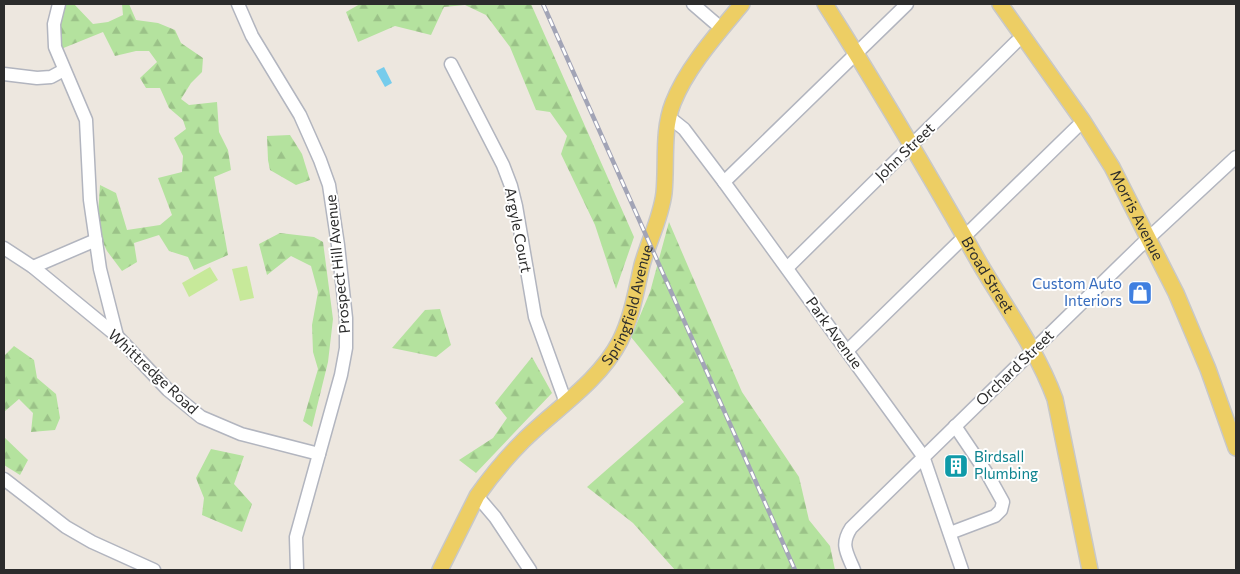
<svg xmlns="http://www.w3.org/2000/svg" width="1240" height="574" font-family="Commissioner,sans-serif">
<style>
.forest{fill:url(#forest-firs)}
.pitch{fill:#c7e99a}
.water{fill:#76ccec}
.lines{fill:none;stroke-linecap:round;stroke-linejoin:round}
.minor-casing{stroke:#b2b5bf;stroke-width:15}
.major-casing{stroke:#c8c8c8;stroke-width:18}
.minor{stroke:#fff;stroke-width:12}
.major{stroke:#edce64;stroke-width:15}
.rail-casing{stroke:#a2a4b6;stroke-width:4.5}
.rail{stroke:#fff;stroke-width:2.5;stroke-dasharray:8;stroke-linecap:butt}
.labels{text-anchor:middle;stroke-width:4;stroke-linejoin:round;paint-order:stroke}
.street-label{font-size:15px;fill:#2c2c2c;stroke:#fff}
.shop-label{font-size:15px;fill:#366cbe;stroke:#fff;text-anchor:end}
.culture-label{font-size:15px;fill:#0d838f;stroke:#fff;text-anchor:start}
</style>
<defs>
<pattern id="forest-firs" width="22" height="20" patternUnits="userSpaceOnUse" patternTransform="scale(1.25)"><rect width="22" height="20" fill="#b4e29e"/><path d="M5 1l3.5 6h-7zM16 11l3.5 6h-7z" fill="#9bc288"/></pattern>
</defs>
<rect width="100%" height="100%" fill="#ede7df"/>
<g class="forest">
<polygon points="63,4 74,4 93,24 108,22 123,15 122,4 129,4 136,20 158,23 175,30 181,43 203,58 202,72 191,83 181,99 189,105 217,102 219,132 228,150 231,170 214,177 228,255 194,270 188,257 169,251 159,235 134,243 137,262 122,271 107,251 97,230 100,185 116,193 127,230 160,225 172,215 158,178 182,172 183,156 174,138 186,129 183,120 169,108 160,88 146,88 140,78 157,62 149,51 136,51 115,56 103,32 61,49 56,18"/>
<polygon points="360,4 531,4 634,237 616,289 595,225 561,154 567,136 550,112 536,110 510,47 486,15 465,5 444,7 431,35 395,26 358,42 346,12"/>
<polygon points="290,135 302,154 310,180 296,185 270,170 268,160 267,136"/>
<polygon points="669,222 742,392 799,477 809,520 830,546 835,570 675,570 633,523 587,487 684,402 631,337 650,292"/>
<polygon points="280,233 314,237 323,242 333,319 328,362 312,427 303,421 318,369 313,352 312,325 318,292 311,266 291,256 267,275 259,244"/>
<polygon points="440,309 451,345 436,357 392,348 425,310"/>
<polygon points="14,346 34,360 37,378 56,394 60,418 55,430 31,432 33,413 19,399 4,412 4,356"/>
<polygon points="532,357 552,393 476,473 459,460 493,438 507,418 495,403"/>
<polygon points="4,437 28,460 20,475 4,465"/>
<polygon points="211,449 244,456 234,484 252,504 242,532 202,515 204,498 196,478"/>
</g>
<g class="pitch">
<polygon points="247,266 254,298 240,301 232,269"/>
<polygon points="210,267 218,280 189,297 182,283"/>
</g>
<polygon class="water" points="384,67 392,83 385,87 376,71"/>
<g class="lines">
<defs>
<g id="minor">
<polyline points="59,4 54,24 55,47 86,120 90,200 100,269 117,336"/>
<polyline points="238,4 252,36 300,115 320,160 329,185 338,245 346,318 346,348 341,375 296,537 297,570"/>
<polyline points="693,4 722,29"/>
<polyline points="451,64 503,165 511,186 516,206 535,317 566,403"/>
<polyline points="4,74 37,78 51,77 64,70"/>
<polyline points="669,117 684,129 724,182 923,456 962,570"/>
<polyline points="724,182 907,4"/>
<polyline points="4,248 33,267 117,336 168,390 201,417 241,434 319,454"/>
<polyline points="33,267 96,240"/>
<polyline points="787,268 1016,42 1024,37"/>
<polyline points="847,351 1083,121"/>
<polyline points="4,479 66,527 92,542 154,570"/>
<polyline points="477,496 495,517 530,570"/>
<polyline points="950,533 995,516 1001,510 1003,502 988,475 955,426"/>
<path d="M854 570C847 553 840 545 851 528L1139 247 1236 157"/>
</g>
<g id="major">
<path id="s1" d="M825 4C879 89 930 176 980 264 1006 308 1037 350 1055 399L1090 570"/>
<path id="s2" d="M1000 4 1083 121 1112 167 1176 293 1208 369 1236 448"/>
<path id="s3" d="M440 570 477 496C491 476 506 458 523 441 555 409 598 383 620 341 632 317 636 291 642 265 649 240 661 218 664 193 667 163 662 131 673 103 687 67 718 33 742 4"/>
</g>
</defs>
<use href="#minor" class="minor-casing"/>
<use href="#major" class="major-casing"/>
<use href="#minor" class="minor"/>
<use href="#major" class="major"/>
<defs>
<polyline id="rail" points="543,4 795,570"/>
</defs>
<use href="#rail" class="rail-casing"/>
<use href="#rail" class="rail"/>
</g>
<defs>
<symbol id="shop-square" viewBox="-11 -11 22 22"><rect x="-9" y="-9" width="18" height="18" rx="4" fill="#3f7fe0" stroke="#fff"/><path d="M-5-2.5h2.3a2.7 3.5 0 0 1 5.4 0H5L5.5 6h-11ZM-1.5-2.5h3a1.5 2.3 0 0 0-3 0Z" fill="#fff"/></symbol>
<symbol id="building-square" viewBox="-11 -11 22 22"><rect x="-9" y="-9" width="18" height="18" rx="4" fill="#0f9aa8" stroke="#fff"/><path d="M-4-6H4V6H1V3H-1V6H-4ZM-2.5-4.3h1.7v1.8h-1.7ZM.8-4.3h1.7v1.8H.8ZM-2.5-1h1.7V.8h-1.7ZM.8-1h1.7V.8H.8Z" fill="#fff"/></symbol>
</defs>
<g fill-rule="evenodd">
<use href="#shop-square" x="1126" y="279" width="28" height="28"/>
<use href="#building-square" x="942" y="452" width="28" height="28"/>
</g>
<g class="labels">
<g class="street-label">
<text transform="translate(905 152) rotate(-44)" y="5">John Street</text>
<text dy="5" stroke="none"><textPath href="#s2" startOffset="252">Morris Avenue</textPath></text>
<text transform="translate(518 230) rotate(79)" y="5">Argyle Court</text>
<text transform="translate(338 264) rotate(-96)" y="5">Prospect Hill Avenue</text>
<text dy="5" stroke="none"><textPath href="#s1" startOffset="316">Broad Street</textPath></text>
<text dy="5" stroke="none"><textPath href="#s3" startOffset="331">Springfield Avenue</textPath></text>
<text transform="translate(834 333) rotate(54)" y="5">Park Avenue</text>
<text transform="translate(1015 368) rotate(-44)" y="5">Orchard Street</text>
<text transform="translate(153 372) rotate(43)" y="5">Whittredge Road</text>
</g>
<g class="shop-label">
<text x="1122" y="289">Custom Auto<tspan x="1122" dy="17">Interiors</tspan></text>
</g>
<g class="culture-label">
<text x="974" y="462">Birdsall<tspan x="974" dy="17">Plumbing</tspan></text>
</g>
</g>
<rect width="1240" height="574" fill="none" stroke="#2c2c2c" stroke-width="10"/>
</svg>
